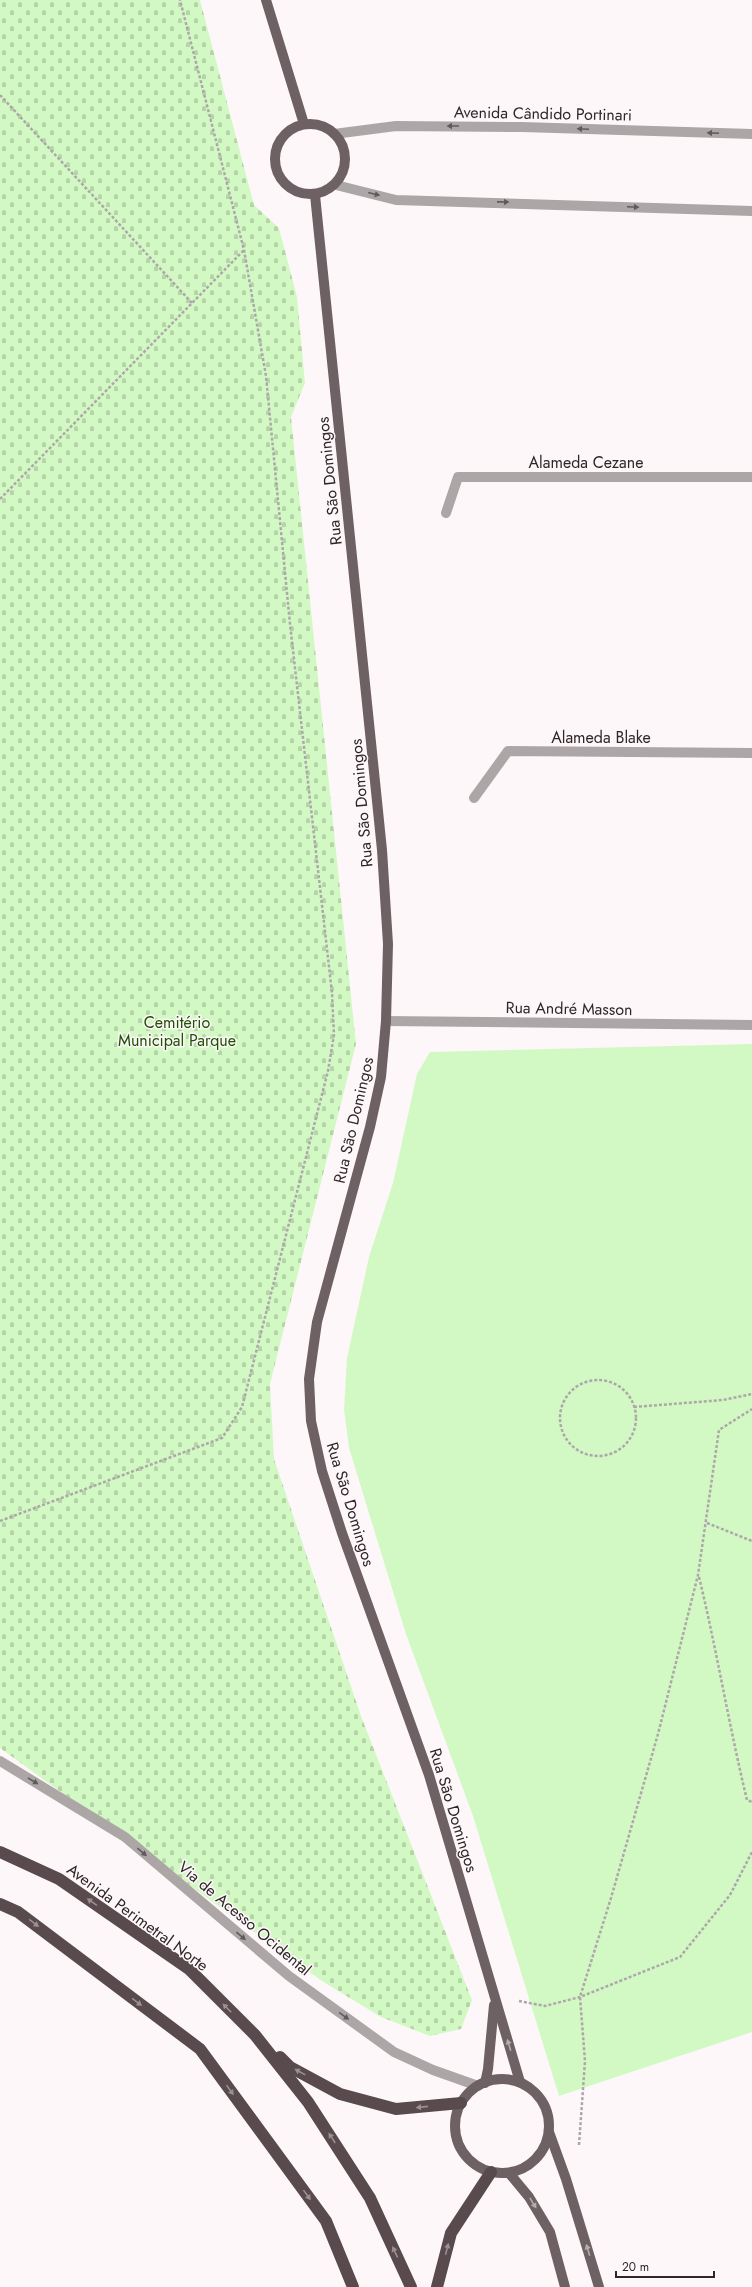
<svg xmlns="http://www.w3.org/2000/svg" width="752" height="2287" font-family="Jost,sans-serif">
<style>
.green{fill:#d2f9c4}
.cemetery{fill:url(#cemetery-stones)}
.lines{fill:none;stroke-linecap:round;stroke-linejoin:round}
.path{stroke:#aea7a9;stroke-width:2.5;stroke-dasharray:3 2;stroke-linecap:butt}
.minor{stroke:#ada6a7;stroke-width:10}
.major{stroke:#6e6164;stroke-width:10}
.highway{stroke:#584a4d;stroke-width:12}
.oneway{fill:#615a5b}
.oneway2{fill:#9a8f92}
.oneway3{fill:#b6acae}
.labels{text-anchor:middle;stroke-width:3;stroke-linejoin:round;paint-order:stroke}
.street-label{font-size:16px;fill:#2e2729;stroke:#fef7f9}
.park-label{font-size:16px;fill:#1d5100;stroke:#fef7f9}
</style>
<defs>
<pattern id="cemetery-stones" width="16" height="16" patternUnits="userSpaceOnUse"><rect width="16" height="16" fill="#d2f9c4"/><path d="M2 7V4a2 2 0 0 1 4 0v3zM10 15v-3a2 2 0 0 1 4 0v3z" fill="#b5d5a8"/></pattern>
</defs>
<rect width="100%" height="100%" fill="#fef7f9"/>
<polygon class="green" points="752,1044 752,2032 559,2096 473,1816 406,1634 349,1448 344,1409 347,1358 369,1257 393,1183 417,1074 430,1052"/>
<polygon class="cemetery" points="0,0 200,0 254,205 279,228 297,297 305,383 291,417 356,1044 270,1384 274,1459 361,1716 472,2000 461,2029 430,2036 381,2017 322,1981 0,1748"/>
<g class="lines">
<g class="path">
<polyline points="0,95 192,303"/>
<polyline points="0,499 244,250"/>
<circle cx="598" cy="1418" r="38"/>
<polyline points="634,1407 723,1400 752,1394"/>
<polyline points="0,1521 222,1438 242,1407 328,1071 334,1035 332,993 290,624 266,376 244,250 180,0"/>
<polyline points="707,1523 752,1541"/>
<path d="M699 1577C717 1651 729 1726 747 1800L752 1802"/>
<polyline points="519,2001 545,2006 580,1997 680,1957 730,1895 752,1852"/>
<polyline points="579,2145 585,2061 580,1997 611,1898 658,1734 698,1575 719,1430 752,1409"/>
</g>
<g class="minor">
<polyline points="334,134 396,126 522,127 752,134"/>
<polyline points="336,185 396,200 752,211"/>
<polyline points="446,513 458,477 752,477"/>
<polyline points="474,798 508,751 752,753"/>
<polyline points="386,1021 752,1025"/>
<polyline points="0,1761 125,1837 289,1976 394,2052 433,2070 478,2086"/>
</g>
<g class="major">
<polyline points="266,0 304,124"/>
<circle cx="310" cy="159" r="35"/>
<polyline points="315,195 382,850 388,944 386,1021 381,1077 370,1127 317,1322 309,1379 311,1421 322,1471 342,1533 429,1775 520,2082"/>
<circle cx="502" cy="2126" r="47"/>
<polyline points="485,2083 488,2069 494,2005"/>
<polyline points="549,2132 566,2179 599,2287"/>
<polyline points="509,2173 529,2197 550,2232 565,2287"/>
</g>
<g class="highway">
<polyline points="0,1852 59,1879 189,1969 255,2035 308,2102 370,2198 411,2287"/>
<polyline points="0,1904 18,1912 200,2049 326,2221 353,2287"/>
<polyline points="280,2057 290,2067 340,2094 396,2109 461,2103"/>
<polyline points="437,2287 451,2233 491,2172"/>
</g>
</g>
<defs><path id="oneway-solid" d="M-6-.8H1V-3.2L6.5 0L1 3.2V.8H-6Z"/></defs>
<g class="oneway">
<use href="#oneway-solid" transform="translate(453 126) rotate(-180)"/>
<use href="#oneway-solid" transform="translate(583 129) rotate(-178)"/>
<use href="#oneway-solid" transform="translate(713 133) rotate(-178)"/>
<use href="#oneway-solid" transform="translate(374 194) rotate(14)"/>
<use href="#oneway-solid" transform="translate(503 202) rotate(1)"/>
<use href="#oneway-solid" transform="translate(633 207) rotate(2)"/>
<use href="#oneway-solid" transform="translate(33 1781) rotate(31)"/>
<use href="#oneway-solid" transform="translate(142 1852) rotate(40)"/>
<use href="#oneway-solid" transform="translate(241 1936) rotate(40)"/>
<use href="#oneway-solid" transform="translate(344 2016) rotate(36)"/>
</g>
<g class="oneway2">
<use href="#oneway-solid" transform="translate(92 1902) rotate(-145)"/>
<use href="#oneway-solid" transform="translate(34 1923) rotate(37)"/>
<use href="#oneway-solid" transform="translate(137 2002) rotate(37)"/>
<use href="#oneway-solid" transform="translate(227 2008) rotate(-135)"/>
<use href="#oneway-solid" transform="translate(300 2072) rotate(-151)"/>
<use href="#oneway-solid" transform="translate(230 2090) rotate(54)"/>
<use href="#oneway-solid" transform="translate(422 2107) rotate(174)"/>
<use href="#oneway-solid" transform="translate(332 2138) rotate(-123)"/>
<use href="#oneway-solid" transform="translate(307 2195) rotate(54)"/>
<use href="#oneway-solid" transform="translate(447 2249) rotate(-76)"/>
<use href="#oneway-solid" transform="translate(395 2252) rotate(-115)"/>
</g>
<g class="oneway3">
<use href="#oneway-solid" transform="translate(509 2045) rotate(-107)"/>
<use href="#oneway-solid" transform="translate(533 2203) rotate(58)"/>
<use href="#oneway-solid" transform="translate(588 2250) rotate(-107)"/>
</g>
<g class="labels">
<g class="street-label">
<text transform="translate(543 113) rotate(1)" y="6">Avenida Cândido Portinari</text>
<text x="586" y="468">Alameda Cezane</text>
<text transform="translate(329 481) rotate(-96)" y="6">Rua São Domingos</text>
<text x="601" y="743">Alameda Blake</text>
<text transform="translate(361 803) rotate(-95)" y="6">Rua São Domingos</text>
<text transform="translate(569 1008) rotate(1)" y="6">Rua André Masson</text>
<text transform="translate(353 1120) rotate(-77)" y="6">Rua São Domingos</text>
<text transform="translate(351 1504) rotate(73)" y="6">Rua São Domingos</text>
<text transform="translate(454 1810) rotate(73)" y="6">Rua São Domingos</text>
<text transform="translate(138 1917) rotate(36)" y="6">Avenida Perimetral Norte</text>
<text transform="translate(245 1918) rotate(40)" y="6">Via de Acesso Ocidental</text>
</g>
<g class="park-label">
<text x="177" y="1028">Cemitério<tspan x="177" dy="18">Municipal Parque</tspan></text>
</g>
</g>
<path d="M616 2271v6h98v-6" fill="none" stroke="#2e2729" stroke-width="2"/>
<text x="622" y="2271" font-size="12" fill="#2e2729" stroke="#fef7f9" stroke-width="3" paint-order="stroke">20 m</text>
</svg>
